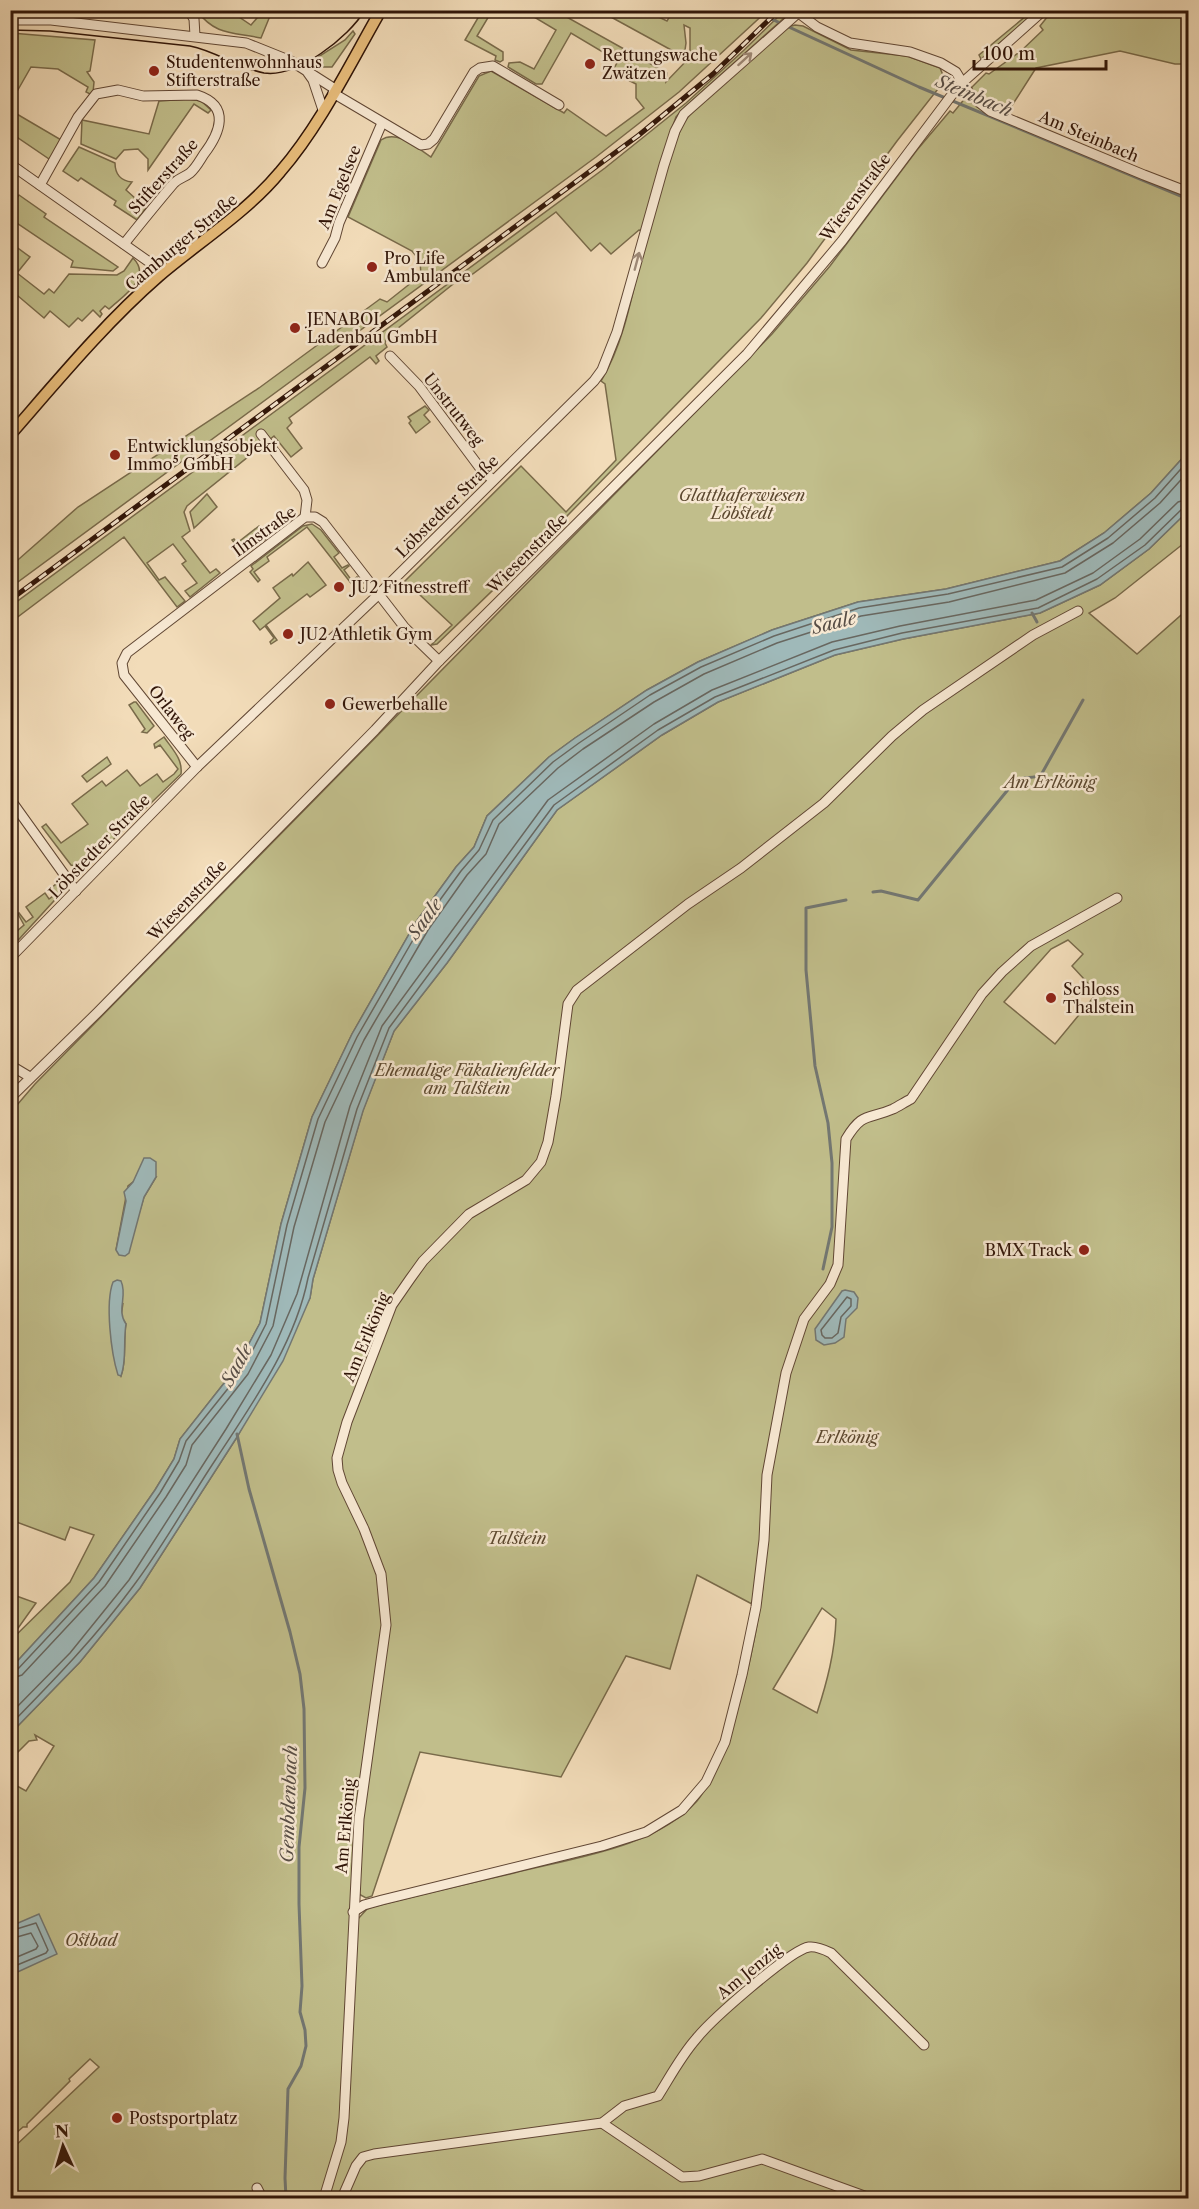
<svg xmlns="http://www.w3.org/2000/svg" width="1199" height="2209" font-family="'Libre Caslon Text',serif">
<style>
.green{fill:#c1be8b;stroke:#796a4a;stroke-width:1.5;fill-rule:evenodd}
.water{fill:#9fb9b9;stroke:#737772;stroke-width:1.5}
.lines{fill:none;stroke-linecap:round;stroke-linejoin:round}
.shore{stroke:#686760;stroke-width:1.5}
.stream{stroke:#737772;stroke-width:3}
.minor-casing{stroke:#614734;stroke-width:11}
.major-casing{stroke:#311508;stroke-width:13}
.minor{stroke:#f7e8d2;stroke-width:9}
.major{stroke:#e9be7c;stroke-width:10}
.tram{stroke:#311508;stroke-width:1.5}
.rail-casing{stroke:#311508;stroke-width:5}
.rail{stroke:#f7e8d2;stroke-width:3;stroke-dasharray:9;stroke-linecap:butt}
.oneway{stroke:#9e8977}
.poi-dot{fill:#8f2418;stroke:#f7e8d2;stroke-width:2}
.labels{text-anchor:middle;stroke-width:5;stroke-linejoin:round;paint-order:stroke}
.poi-label{font-size:16px;fill:#311508;stroke:#f7e8d2;text-anchor:start}
.street-label{font-size:16px;fill:#311508;stroke:#f7e8d2}
.park-label{font-size:16px;font-style:italic;fill:#5c482f;stroke:#f7e8d2}
.water-label{font-size:18px;font-style:italic;fill:#584e46;stroke:#f7e8d2}
</style>
<rect width="100%" height="100%" fill="#f2dcb9"/>
<filter id="stains"><feTurbulence type="fractalNoise" baseFrequency=".00333" numOctaves="4"/><feColorMatrix values="0 0 0 0 .2 0 0 0 0 .09 0 0 0 0 .02 0 0 0 .5 -.17"/></filter>
<radialGradient id="worn" r=".72"><stop offset=".6" stop-color="#630" stop-opacity="0"/><stop offset="1" stop-color="#630" stop-opacity=".3"/></radialGradient>
<g class="green">
<path d="M197 11H230L251 25 263 11H272L261 38C233 32 216 36 197 11Z"/>
<polygon points="482,11 492,11 477,36 503,52 503,60 500,62 495,60 496,56 465,40"/>
<path d="M524 11H556L667 73 666 82 690 57V28L684 25 686 43 684 57 600 11H646L667 21 673 11H767L679 92 596 157 11 587V566L78 507 259 388 380 299 387 302 421 275 420 261 412 251 348 217 381 140C397 129 417 148 431 157L479 76 491 71 564 113 567 109 606 136 644 108 636 98V84L612 72 618 61 571 33 542 84H536L508 67 509 63 520 62 534 69 556 30Z"/>
<path d="M784 11V18L685 107 676 117 670 134 678 136 683 123 692 112 788 27 795 25 803 26 851 50 907 56 940 68 945 80 897 141 807 263 761 318 520 564 437 644 431 645 452 625 405 581 521 466 566 512 616 460 605 384 601 381C627 339 635 278 647 231L639 230 611 254 600 243 591 251 556 212 470 276 467 273 387 337 385 343 387 347 376 356 379 361 376 364 370 357 289 418 292 423 287 428 302 448 291 457 274 436 187 506 184 512 190 531 182 537 210 573 216 569 220 573 190 597 185 591 197 583 182 564 186 561 173 544 147 563 159 580 165 577 185 601 177 607 124 537 11 622V606L605 168 686 103 743 51Z"/>
<polygon points="1032,11 1037,11 981,59 979,55"/>
<polygon points="1052,11 1188,11 1188,64 1175,64 1120,51 1036,68 1006,115 985,103 972,91 972,87 986,73 989,74 1021,51 1043,30 1040,26"/>
<polygon points="353,31 355,34 332,67 323,67 310,62 345,40"/>
<polygon points="11,33 95,40 90,71 87,72 94,82 93,93 90,94 86,92 88,87 58,69 31,67 11,102"/>
<path d="M966 97 977 107 991 114 1188 196V452L1151 493 1104 533 1060 561 946 589 858 602 772 630 698 662 647 690 575 738 549 757 487 816 474 847 456 867 416 922 352 1034 312 1117 281 1224 260 1323 236 1368 180 1439 174 1459 155 1490 94 1578 11 1668V1640L70 1582 94 1535 70 1527 65 1540 11 1520V1112L35 1084 772 334 830 266 917 150 950 111 953 113ZM156 1177 144 1197 137 1220 116 1250 128 1186 133 1182ZM123 1303 121 1317 126 1324C123 1342 127 1360 121 1376 109 1341 109 1337 123 1303Z"/>
<polygon points="189,99 201,101 211,110 208,113 194,104 148,170 148,159 138,149 124,150 116,159 81,144 82,120 149,134 159,101"/>
<polygon points="10,110 63,141 52,161 11,133"/>
<path d="M79 147 115 163C115 174 121 181 132 182L126 190 146 208 137 220 114 205 116 201 81 178 78 181 63 171Z"/>
<polygon points="19,195 46,214 44,217 118,267 113,271 71,267 73,261 11,219 11,206"/>
<path d="M11 243 30 257 17 273 44 294 49 289 54 293 69 274 117 275 124 271 133 258C153 278 123 296 109 309L105 306 100 311 102 314 100 317 93 310 82 321 78 318 69 327 50 311 44 318 11 290Z"/>
<polygon points="425,406 429,410 424,415 430,422 416,433 409,423 411,421 408,417"/>
<polygon points="207,494 217,507 194,528 190,512"/>
<path d="M1188 511V540L1115 598 1089 613 1137 654 1188 609V2198H11V2150L99 2067 90 2059 69 2079 70 2081 27 2124V2127H23L14 2135 11 2134 10 1782 26 1791 54 1746 35 1735 37 1740 29 1741 11 1759V1733L80 1662 140 1588 237 1437 310 1298 313 1279 363 1110 394 1031 447 963 557 810 662 735 718 702 835 655 903 639 1040 613 1100 585 1149 549ZM1068 940 1083 954 1072 966 1097 993 1055 1044 1004 1002 1051 949ZM697 1575 752 1604 755 1584 763 1586C755 1645 743 1702 720 1757 713 1772 708 1788 697 1801 655 1848 572 1858 514 1873 466 1884 419 1895 372 1907L367 1909 358 1919 359 1894 366 1898 372 1896 420 1752 561 1777 626 1656 670 1669ZM822 1608 836 1619C835 1652 827 1682 817 1713L773 1689Z"/>
<polygon points="312,524 321,530 339,553 334,557 342,568 348,565 349,566 344,570 352,581 357,577 363,588 354,587 307,527 267,557 269,561 254,572 260,580 258,582 250,572 253,569 251,566 303,526"/>
<polygon points="259,526 263,531 267,527 272,534 244,555 232,540 234,539 237,543"/>
<polygon points="308,562 326,585 310,597 307,594 266,625 277,640 271,644 270,642 274,638 265,626 260,630 253,621 280,598 273,588 292,574 293,576"/>
<polygon points="134,702 136,702 154,726 147,733 142,732 145,729 129,705"/>
<path d="M164 737C172 749 183 759 181 774L87 865 81 868 71 865 42 827 46 824 61 843 88 824 72 804 102 781 106 786 127 770 140 786 157 774 163 782 174 774 178 769 160 745 155 748 154 744Z"/>
<polygon points="107,757 111,764 87,782 82,776"/>
<polygon points="63,878 64,886 62,892 11,948 10,944 17,937 14,934 11,938 11,936 24,925 18,914 19,913 26,922 33,917 26,907 45,893 49,899 53,896 49,890"/>
<polygon points="11,1594 36,1603 11,1638 10,1595"/>
</g>
<g class="water">
<polygon points="1188,452 1188,511 1149,549 1100,585 1040,613 903,639 835,655 718,702 662,735 557,810 447,963 394,1031 363,1111 313,1279 310,1298 283,1361 237,1437 140,1588 80,1662 11,1733 11,1668 94,1578 155,1490 174,1459 180,1439 236,1368 260,1323 281,1224 312,1117 352,1034 416,922 456,867 474,847 487,816 549,757 575,738 647,690 698,662 772,630 858,602 946,589 1060,561 1104,533 1151,493"/>
<polygon points="144,1158 150,1158 156,1162 156,1177 144,1197 129,1253 125,1256 119,1255 116,1250 126,1201 124,1192 133,1182"/>
<path d="M117 1280 121 1281C128 1296 116 1310 126 1324 123 1342 127 1360 121 1376L118 1375C111 1353 105 1303 113 1282Z"/>
<polygon points="845,1290 854,1292 858,1298 857,1308 846,1319 844,1337 835,1343 824,1345 816,1340 815,1329 842,1291"/>
<polygon points="39,1914 57,1954 11,1975 11,1926"/>
</g>
<g class="lines">
<g class="shore">
<polygon points="847,1297 851,1299 851,1306 841,1317 838,1333 832,1338 825,1338 822,1335 821,1330"/>
<polyline points="10,1672 17,1670 99,1582 160,1493 179,1461 186,1441 242,1371 266,1324 287,1225 318,1119 357,1037 421,926 461,871 479,850 493,820 553,762 579,743 650,695 701,667 774,636 859,608 948,594 1062,567 1108,538 1155,498 1188,461"/>
<polyline points="10,1679 22,1675 105,1586 166,1497 186,1465 192,1445 248,1374 273,1326 294,1227 325,1122 364,1040 428,930 467,875 486,854 499,824 558,768 583,749 654,702 704,674 777,643 861,616 949,602 1065,573 1113,543 1160,503 1188,472"/>
<polyline points="10,1714 70,1653 129,1580 226,1429 271,1355 297,1294 350,1106 382,1026 548,800 654,724 712,690 832,642 900,626 1036,600 1093,573 1140,539 1178,502 1188,499"/>
<path d="M10 1725C54 1680 97 1636 134 1585 164 1545 188 1501 216 1459 252 1404 295 1344 308 1278L357 1109 389 1028 554 805 658 730 715 697 834 650 902 633 1038 608 1097 579 1145 545 1183 508 1188 507"/>
<polyline points="10,1931 36,1923 48,1950 46,1953 10,1968"/>
<polyline points="10,1939 31,1933 38,1946 36,1949 10,1960"/>
</g>
<g class="stream">
<polyline points="752,10 919,87 1188,199"/>
<polyline points="1032,613 1037,622"/>
<path d="M873 892 881 891 918 900 1015 781C1023 776 1033 779 1041 775L1083 700"/>
<polyline points="823,1269 832,1227 832,1163 828,1123 815,1066 806,970 806,908 846,900"/>
<polyline points="237,1434 249,1489 290,1632 300,1674 304,1709 305,1788 299,1847 299,1904 302,1986 300,2012 305,2030 306,2046 301,2066 288,2089 285,2178 286,2198"/>
</g>
<defs>
<g id="minor">
<polyline points="189,10 194,19 195,36"/>
<polyline points="796,11 817,27 850,43 910,52 941,63 956,72 970,95 990,111 1144,175 1188,192"/>
<polyline points="10,20 51,20 246,43 291,61 335,89"/>
<polyline points="308,73 313,80 323,110"/>
<polyline points="333,93 421,145 428,144 434,139 474,72 480,68 493,66 559,105"/>
<polyline points="10,164 152,264 160,275"/>
<path d="M40 185 78 117 96 94 118 90 143 96 197 95C231 106 220 133 204 154 200 160 196 168 190 173 185 177 179 178 174 183 157 203 140 224 124 244"/>
<polyline points="322,263 335,238 339,223 382,123"/>
<polyline points="390,356 419,386 480,468 493,480"/>
<polyline points="261,434 304,490 307,500 305,517"/>
<polyline points="197,767 124,675 122,663 127,653 305,517 315,517 323,522 405,628 439,661"/>
<polyline points="10,799 76,891"/>
<polyline points="10,958 197,767 379,594 594,381 602,370 617,332 664,165 675,131 684,114 798,13"/>
<polyline points="10,1065 30,1077"/>
<polyline points="10,1098 98,1012 375,730 439,661 747,354 842,241 951,96 963,82 1044,10"/>
<path d="M353 1912 364 1905 382 1900 602 1846 646 1832 682 1810 706 1782 725 1742 742 1675 756 1607 764 1540 767 1475 786 1373 804 1319 830 1284 838 1265 846 1139C863 1111 868 1120 893 1109 899 1106 905 1102 911 1099L982 994 1002 972 1031 946 1117 898"/>
<polyline points="602,2123 682,2177 699,2176 762,2159 867,2197"/>
<polyline points="257,2188 262,2198"/>
<polyline points="324,2198 341,2142 344,2118 359,1819 386,1625 381,1574 364,1529 342,1483 338,1470 337,1458 347,1422 392,1305 410,1279 423,1261 469,1214 526,1180 541,1162 548,1142 556,1096 568,1004 577,990 688,904 741,868 824,803 892,736 923,710 1033,635 1078,611"/>
<path d="M342 2198 356 2166 363 2157 374 2154 602 2123 624 2106 658 2096C670 2077 681 2056 696 2039 710 2021 790 1950 809 1947 817 1946 825 1950 831 1953L924 2045"/>
</g>
<path id="major" d="M10 435C58 380 105 323 159 276 200 241 246 213 280 172 320 126 350 64 381 10"/>
</defs>
<use href="#minor" class="minor-casing"/>
<use href="#major" class="major-casing"/>
<use href="#minor" class="minor"/>
<use href="#major" class="major"/>
<path class="tram" d="M10 30 50 31 190 46C216 51 238 68 264 73 297 78 349 37 365 10"/>
<defs>
<polyline id="rail" points="10,600 639,135 713,74 779,10"/>
</defs>
<use href="#rail" class="rail-casing"/>
<use href="#rail" class="rail"/>
</g>
<defs><path id="oneway-shaft" d="M-6 0H5M1.5-3L5.5 0L1.5 3" fill="none" stroke-width="1.6" stroke-linecap="round" stroke-linejoin="round" transform="scale(1.5)"/></defs>
<g class="oneway">
<use href="#oneway-shaft" transform="translate(745 59) rotate(-42)"/>
<use href="#oneway-shaft" transform="translate(637 261) rotate(-75)"/>
</g>
<g class="poi-dot">
<circle cx="590" cy="64" r="6"/>
<circle cx="154" cy="71" r="6"/>
<circle cx="372" cy="267" r="6"/>
<circle cx="295" cy="328" r="6"/>
<circle cx="115" cy="455" r="6"/>
<circle cx="339" cy="587" r="6"/>
<circle cx="288" cy="634" r="6"/>
<circle cx="330" cy="704" r="6"/>
<circle cx="1051" cy="998" r="6"/>
<circle cx="1084" cy="1250" r="6"/>
<circle cx="117" cy="2118" r="6"/>
</g>
<g class="labels">
<g class="poi-label">
<text x="602" y="61">Rettungswache<tspan x="602" dy="18">Zwätzen</tspan></text>
<text x="166" y="68">Studentenwohnhaus<tspan x="166" dy="18">Stifterstraße</tspan></text>
<text x="384" y="264">Pro Life<tspan x="384" dy="18">Ambulance</tspan></text>
<text x="307" y="325">JENABOI<tspan x="307" dy="18">Ladenbau GmbH</tspan></text>
<text x="127" y="452">Entwicklungsobjekt<tspan x="127" dy="18">Immo⁵ GmbH</tspan></text>
<text x="351" y="593">JU2 Fitnesstreff</text>
<text x="300" y="640">JU2 Athletik Gym</text>
<text x="342" y="710">Gewerbehalle</text>
<text x="1063" y="995">Schloss<tspan x="1063" dy="18">Thalstein</tspan></text>
<text x="1072" y="1256" text-anchor="end">BMX Track</text>
<text x="129" y="2124">Postsportplatz</text>
</g>
<g class="street-label">
<text transform="translate(1089 136) rotate(23)" y="6">Am Steinbach</text>
<text transform="translate(163 176) rotate(-48)" y="6">Stifterstraße</text>
<text transform="translate(339 187) rotate(-68)" y="6">Am Egelsee</text>
<text transform="translate(855 197) rotate(-53)" y="6">Wiesenstraße</text>
<text transform="translate(181 242) rotate(-40)" y="6">Camburger Straße</text>
<text transform="translate(454 409) rotate(52)" y="6">Unstrutweg</text>
<text transform="translate(447 506) rotate(-45)" y="6">Löbstedter Straße</text>
<text transform="translate(264 531) rotate(-36)" y="6">Ilmstraße</text>
<text transform="translate(527 553) rotate(-45)" y="6">Wiesenstraße</text>
<text transform="translate(172 712) rotate(52)" y="6">Orlaweg</text>
<text transform="translate(99 846) rotate(-46)" y="6">Löbstedter Straße</text>
<text transform="translate(187 900) rotate(-46)" y="6">Wiesenstraße</text>
<text transform="translate(366 1337) rotate(-67)" y="6">Am Erlkönig</text>
<text transform="translate(345 1826) rotate(-85)" y="6">Am Erlkönig</text>
<text transform="translate(749 1971) rotate(-39)" y="6">Am Jenzig</text>
</g>
<g class="park-label">
<text x="742" y="501">Glatthaferwiesen<tspan x="742" dy="18">Löbstedt</tspan></text>
<text x="1050" y="788">Am Erlkönig</text>
<text x="467" y="1076">Ehemalige Fäkalienfelder<tspan x="467" dy="18">am Talstein</tspan></text>
<text x="847" y="1443">Erlkönig</text>
<text x="517" y="1544">Talstein</text>
<text x="91" y="1946">Ostbad</text>
</g>
<g class="water-label">
<text transform="translate(974 96) rotate(23)" y="6">Steinbach</text>
<text transform="translate(834 623) rotate(-14)" y="6">Saale</text>
<text transform="translate(425 919) rotate(-54)" y="6">Saale</text>
<text transform="translate(237 1365) rotate(-61)" y="6">Saale</text>
<text transform="translate(289 1804) rotate(-88)" y="6">Gembdenbach</text>
</g>
</g>
<rect width="1199" height="2209" fill="none" stroke="#f2dcb9" stroke-width="36"/>
<rect x="12" y="12" width="1175" height="2185" fill="none" stroke="#311508" stroke-width="3"/>
<rect x="18" y="18" width="1163" height="2173" fill="none" stroke="#311508" stroke-width="1.5"/>
<g transform="translate(63 2146) rotate(356)" stroke="#f7e8d2" stroke-width="4.5" paint-order="stroke">
<path d="M0-4.5L10 22L0 15L-10 22Z" fill="#311508"/>
<text y="-9" font-size="16" font-weight="bold" text-anchor="middle" fill="#311508">N</text>
</g>
<path d="M974 60v9h132v-9" fill="none" stroke="#311508" stroke-width="3"/>
<text x="983" y="60" font-size="18" fill="#311508" stroke="#f7e8d2" stroke-width="4.5" paint-order="stroke">100 m</text>
<rect width="100%" height="100%" filter="url(#stains)"/>
<rect width="100%" height="100%" fill="url(#worn)"/>
</svg>
